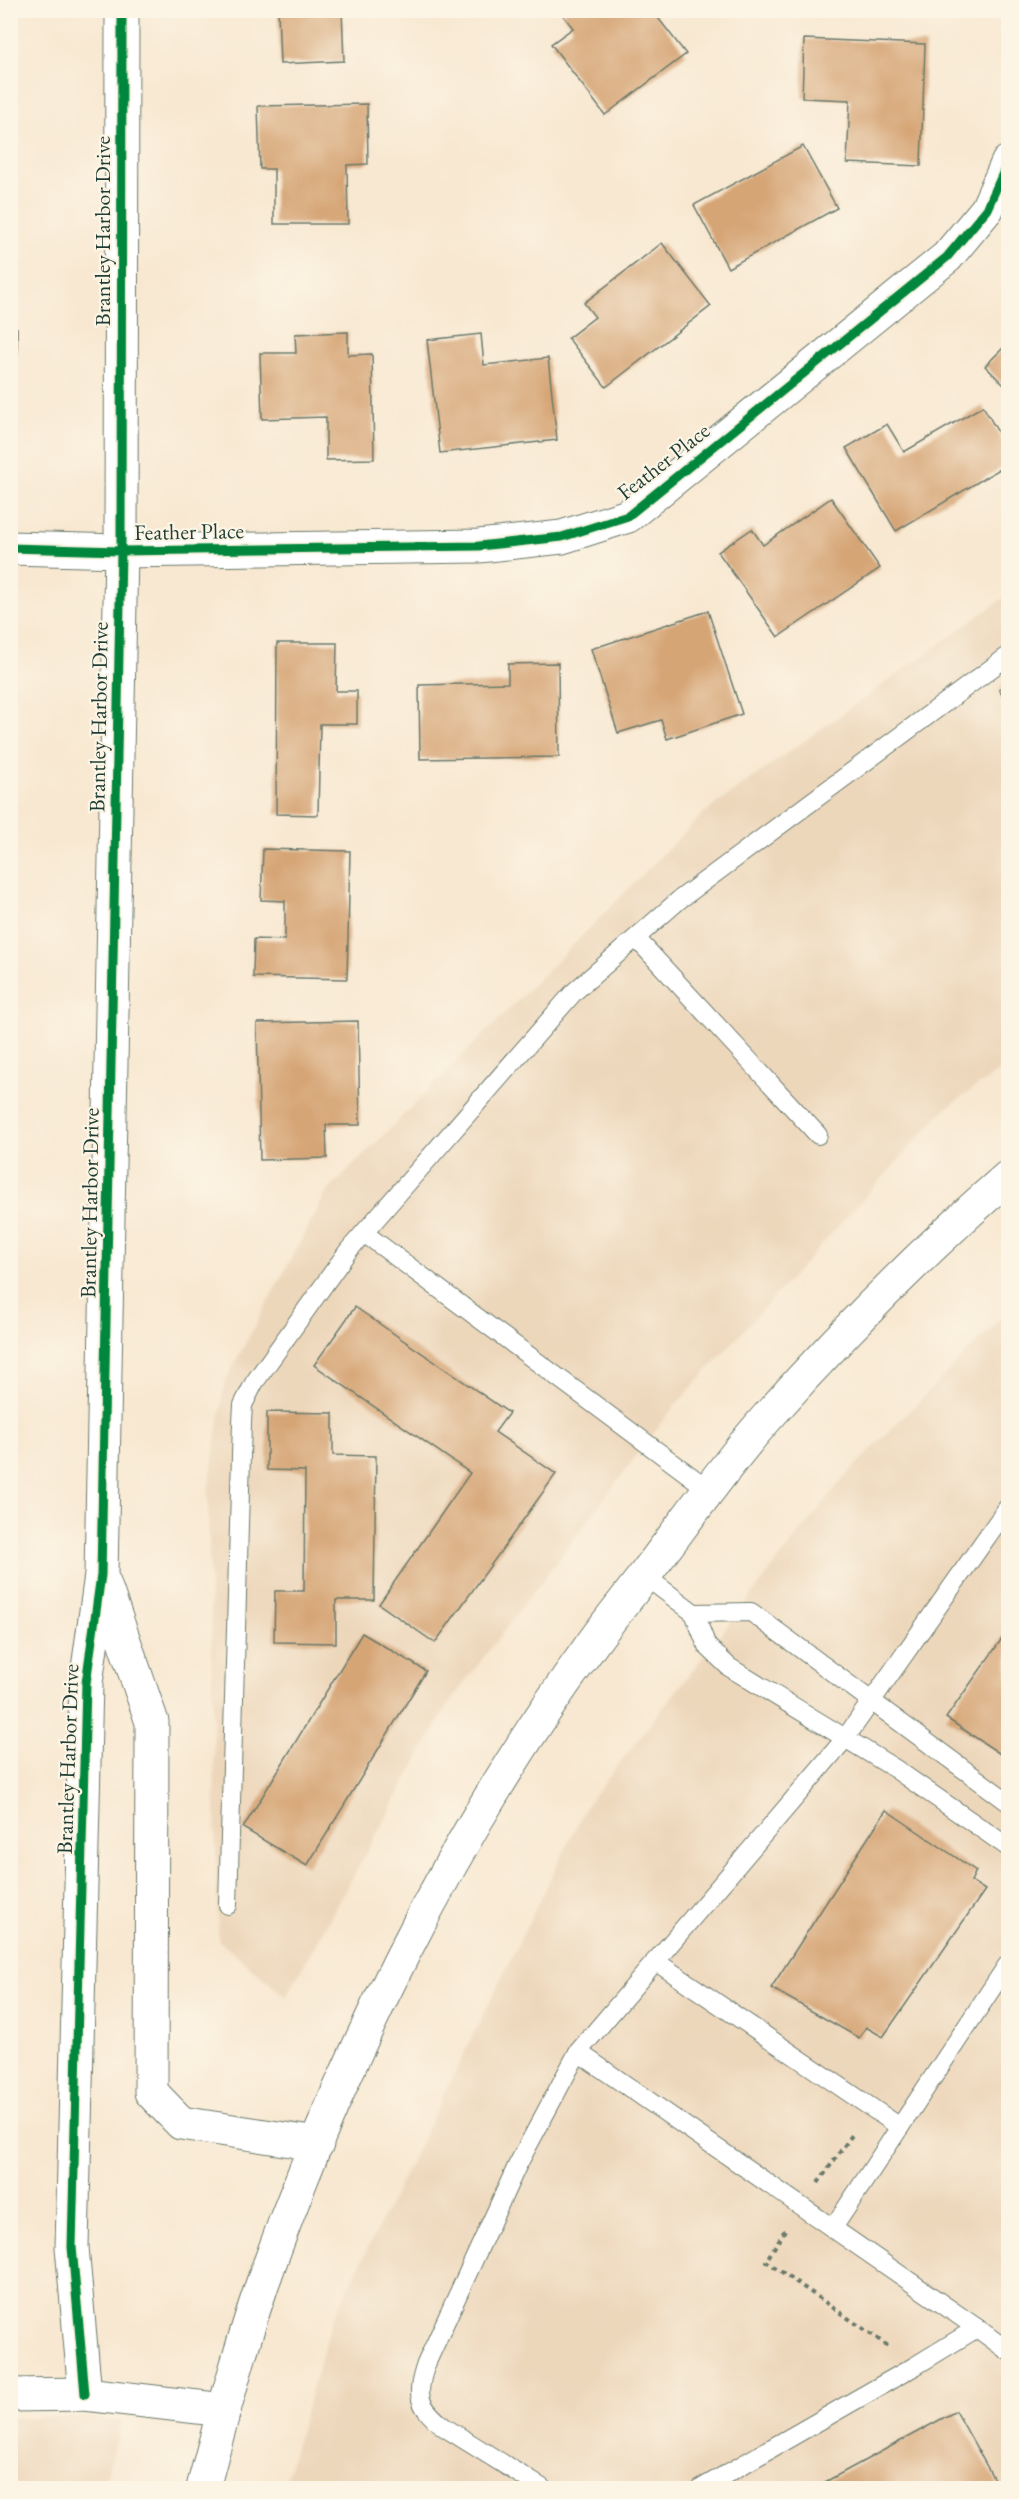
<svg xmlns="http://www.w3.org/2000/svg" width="1019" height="2499" font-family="'EB Garamond',serif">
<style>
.built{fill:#edd7bb}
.building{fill:#d6a576}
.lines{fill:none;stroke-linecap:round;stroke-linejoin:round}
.lane-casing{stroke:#6b796b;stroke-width:20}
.street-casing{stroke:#6b796b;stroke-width:35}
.primary-casing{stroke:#6b796b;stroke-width:35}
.path{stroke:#6b796b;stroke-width:4;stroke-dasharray:4.5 4.5;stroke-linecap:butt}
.lane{stroke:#fff;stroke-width:18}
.street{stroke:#fff;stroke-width:33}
.primary{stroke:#fff;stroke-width:33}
.cycleway-casing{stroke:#fcf5e5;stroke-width:13}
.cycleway{stroke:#00873e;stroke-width:9}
.labels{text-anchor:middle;stroke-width:4.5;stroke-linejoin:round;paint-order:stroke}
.street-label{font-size:22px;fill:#1f3d34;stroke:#fcf5e5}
</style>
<rect width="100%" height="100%" fill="#fcf5e5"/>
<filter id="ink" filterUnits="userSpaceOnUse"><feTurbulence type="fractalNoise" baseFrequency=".0167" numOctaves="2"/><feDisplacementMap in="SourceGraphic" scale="12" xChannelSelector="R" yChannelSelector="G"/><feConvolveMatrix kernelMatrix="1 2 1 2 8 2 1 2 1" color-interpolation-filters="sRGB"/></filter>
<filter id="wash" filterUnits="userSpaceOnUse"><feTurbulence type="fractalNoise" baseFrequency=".008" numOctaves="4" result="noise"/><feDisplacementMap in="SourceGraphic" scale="24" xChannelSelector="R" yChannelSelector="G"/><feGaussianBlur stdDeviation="1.35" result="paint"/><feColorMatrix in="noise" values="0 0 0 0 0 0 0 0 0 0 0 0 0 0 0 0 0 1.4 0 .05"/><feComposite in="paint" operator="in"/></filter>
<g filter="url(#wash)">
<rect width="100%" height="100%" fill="#f8e8d1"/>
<g class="built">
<polygon points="1008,595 1008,1065 946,1108 672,1409 450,1702 286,1997 218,1940 208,1493 225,1381 327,1192 704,813"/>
<polygon points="1008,1311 1008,2488 283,2488 332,2321 587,1805 844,1477"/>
<polygon points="84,2417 122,2421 103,2488 11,2488 11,2418"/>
</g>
<g id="blocks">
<g class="building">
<polygon points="278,10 342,10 344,61 280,64"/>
<polygon points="566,10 652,10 686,54 605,115 551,44 573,28 562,14"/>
<polygon points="804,39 925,44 921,166 847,163 850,100 802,98"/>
<polygon points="367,104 368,164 347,165 348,224 274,224 274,169 260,169 258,106"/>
<polygon points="803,146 837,208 728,268 694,205"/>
<polygon points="662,243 711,306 606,387 568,338 595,317 584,303"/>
<polygon points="10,327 17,328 17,356 10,356"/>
<polygon points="348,332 348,355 372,354 374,459 326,460 326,417 262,419 260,353 296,353 295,334"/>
<polygon points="481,334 484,365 548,358 557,440 440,453 427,340"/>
<polygon points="1008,343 1008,389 985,366"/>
<polygon points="983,406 1008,450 1008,464 896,531 846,448 887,424 904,452"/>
<polygon points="831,498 880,568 778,637 718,552 752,529 763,545"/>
<polygon points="708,611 742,714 667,739 661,720 618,733 591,649"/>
<polygon points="277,643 337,643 336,691 357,691 357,724 320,724 318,815 276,814"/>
<polygon points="558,663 559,757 420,759 419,685 508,683 508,664"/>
<polygon points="1008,682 1008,704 999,689"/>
<polygon points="263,849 350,851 347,979 253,977 254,939 285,940 285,901 261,900"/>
<polygon points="358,1021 360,1125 326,1125 327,1158 260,1160 257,1023"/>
<polygon points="355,1307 509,1413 495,1432 556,1474 435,1643 379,1604 470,1473 314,1365"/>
<polygon points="267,1412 333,1413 333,1455 376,1456 374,1600 336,1600 336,1643 274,1642 275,1591 304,1591 305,1471 267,1470"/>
<polygon points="1008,1630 1008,1759 946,1718"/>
<polygon points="362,1633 426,1671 307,1866 243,1828"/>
<polygon points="886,1810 976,1871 971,1881 985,1890 883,2037 866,2027 859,2038 771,1988"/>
<polygon points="956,2411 999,2488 814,2488"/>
</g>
</g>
</g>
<g filter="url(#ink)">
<use href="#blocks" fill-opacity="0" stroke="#6b796b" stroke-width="1.5"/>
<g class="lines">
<defs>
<g id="lane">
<polyline points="636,938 818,1135"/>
<polyline points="364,1233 708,1489"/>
<polyline points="645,1576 694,1613 707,1646 729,1667 894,1768 1008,1847"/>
<polyline points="694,1613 751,1612 1008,1802"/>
<polyline points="228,1905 242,1422 243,1405 254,1383 348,1251 574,992 679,900 1008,656"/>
<polyline points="655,1961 900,2127"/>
<polyline points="578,2052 977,2328"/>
<polyline points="833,2228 1008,1964"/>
<path d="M542 2488 444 2427C418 2406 415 2396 426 2364L517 2166 578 2052 844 1740 1008 1507"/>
<polyline points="702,2488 915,2366 977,2328 1008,2351"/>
</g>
<g id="street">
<polyline points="10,548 121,551 479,546 562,537 628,516 947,257 987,209 1008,162"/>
<polyline points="104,1583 152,1722 151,2092 181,2123 317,2144"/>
<polyline points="85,2394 72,2247 86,1683 101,1575 121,551 122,10"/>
<polyline points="10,2395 85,2394 224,2410"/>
</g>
<path id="primary" d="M203 2488C221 2421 239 2352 262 2285 338 2068 451 1837 587 1651 605 1625 625 1601 644 1576 684 1524 721 1470 764 1421 840 1335 922 1252 1008 1177"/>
</defs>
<use href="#lane" class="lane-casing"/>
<use href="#street" class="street-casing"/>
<use href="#primary" class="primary-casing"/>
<g class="path">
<polyline points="818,2183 852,2135"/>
<polyline points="785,2230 766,2261 888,2346"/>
</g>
<use href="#lane" class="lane"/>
<use href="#street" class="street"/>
<use href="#primary" class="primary"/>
<defs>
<g id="cycleway">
<polyline points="10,548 121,551 479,546 562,537 628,516 947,257 987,209 1008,162"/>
<polyline points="85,2394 72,2247 86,1683 101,1575 121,551 122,10"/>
</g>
</defs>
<use href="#cycleway" class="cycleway-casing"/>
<use href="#cycleway" class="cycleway"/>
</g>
</g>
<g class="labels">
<g class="street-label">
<text transform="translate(102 231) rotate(-90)" y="8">Brantley Harbor Drive</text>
<text transform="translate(663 461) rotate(-38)" y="8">Feather Place</text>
<text transform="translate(189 531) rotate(-1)" y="8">Feather Place</text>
<text transform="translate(98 717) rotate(-89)" y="8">Brantley Harbor Drive</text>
<text transform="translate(89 1203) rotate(-89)" y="8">Brantley Harbor Drive</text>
<text transform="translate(67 1759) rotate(-88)" y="8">Brantley Harbor Drive</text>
</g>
</g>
<rect width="1019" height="2499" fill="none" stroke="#fcf5e5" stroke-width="36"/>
</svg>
